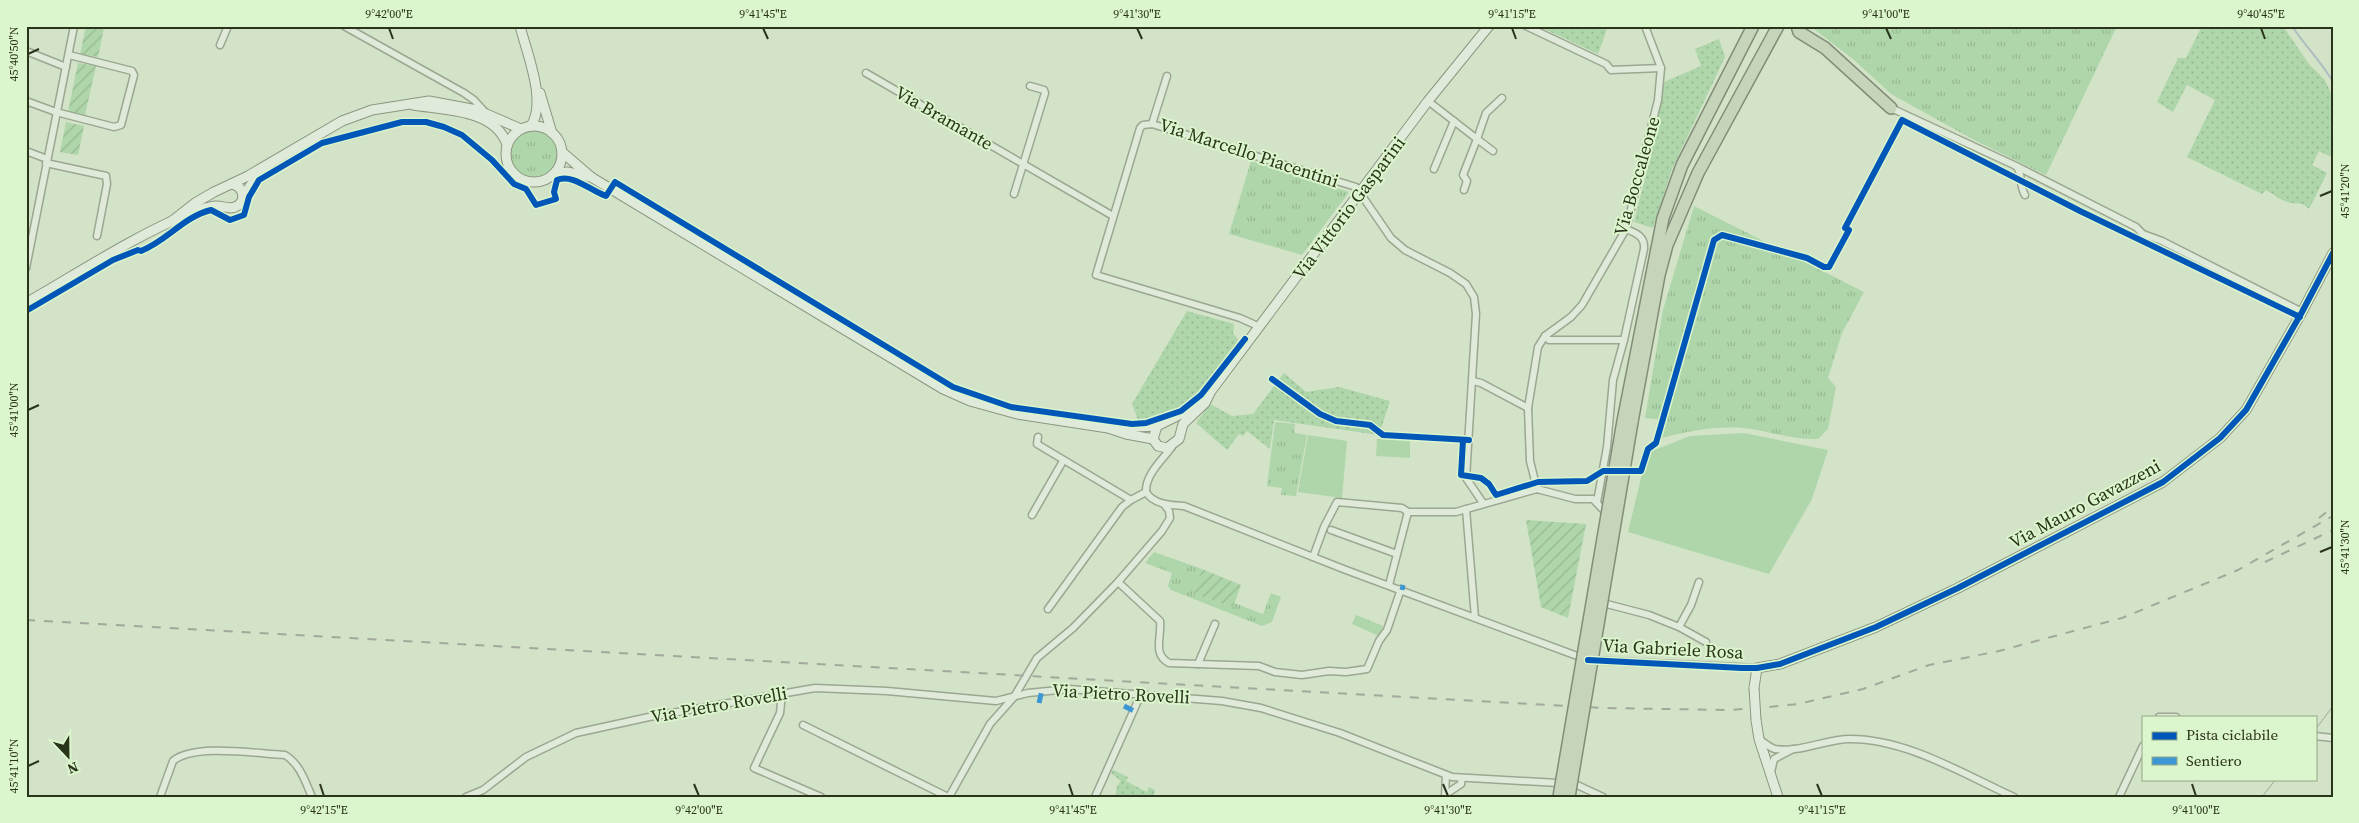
<svg xmlns="http://www.w3.org/2000/svg" width="2359" height="823" font-family="'Source Serif 4',serif">
<style>
.grass{fill:url(#grass-tufts)}
.park{fill:url(#park-dots)}
.garden{fill:url(#garden-furrows)}
.pitch{fill:#aed6aa}
.lines{fill:none;stroke-linecap:round;stroke-linejoin:round}
.stream{stroke:#afbcc1;stroke-width:2}
.street-casing{stroke:#9ba791;stroke-width:9}
.secondary-casing{stroke:#8b9781;stroke-width:11}
.highway-casing{stroke:#828c78;stroke-width:14}
.street{stroke:#e0eada;stroke-width:6}
.secondary{stroke:#e0eada;stroke-width:9}
.highway{stroke:#c6d5b9;stroke-width:11}
.tram{stroke:#a1a99a;stroke-width:1}
.rail{stroke:#a1a99a;stroke-width:2;stroke-dasharray:9 9;stroke-linecap:butt}
.secondary-bridge-casing{stroke:#8b9781;stroke-width:11;stroke-linecap:butt}
.highway-bridge-casing{stroke:#828c78;stroke-width:14;stroke-linecap:butt}
.secondary-bridge{stroke:#e0eada;stroke-width:9}
.highway-bridge{stroke:#c6d5b9;stroke-width:11}
.quiet{stroke:#3c97d4;stroke-width:5;stroke-dasharray:10 5;stroke-linecap:butt}
.cycleway-casing{stroke:#dbf5cc;stroke-width:9}
.cycleway{stroke:#0057b8;stroke-width:6}
.ticks{fill:none;stroke:#2a341b;stroke-width:2}
.labels{text-anchor:middle;stroke-width:4;stroke-linejoin:round;paint-order:stroke}
.street-label{font-size:18px;fill:#2a341b;stroke:#dbf5cc}
.neatline{fill:none;stroke:#2a341b;stroke-width:2}
.ticks-label{font-size:12px;text-anchor:middle;fill:#2a341b}
</style>
<defs>
<pattern id="grass-tufts" width="24" height="20" patternUnits="userSpaceOnUse" patternTransform="scale(1.25)"><rect width="24" height="20" fill="#aed6aa"/><path d="M3 7l-1-3M5 7V3M7 7l1-3M15 17l-1-3M17 17v-4M19 17l1-3" fill="none" stroke="#96b892"/></pattern>
<pattern id="park-dots" width="8" height="8" patternUnits="userSpaceOnUse" patternTransform="scale(1.25)"><rect width="8" height="8" fill="#aed6aa"/><path d="M2 2h.1M6 6h.1" fill="none" stroke="#96b892" stroke-width="1.8" stroke-linecap="round"/></pattern>
<pattern id="garden-furrows" width="10" height="10" patternUnits="userSpaceOnUse" patternTransform="scale(1.25)"><rect width="10" height="10" fill="#aed6aa"/><path d="M-1 1l2-2M0 10L10 0M9 11l2-2" fill="none" stroke="#96b892"/></pattern>
</defs>
<rect width="100%" height="100%" fill="#d2e3c7"/>
<g class="grass">
<polygon points="1810,26 2117,26 2046,175 1974,140 1891,94 1854,60"/>
<circle cx="533" cy="155" r="24"/>
<polygon points="1251,161 1349,192 1302,255 1229,234"/>
<path d="M1694 206 1864 292 1842 333 1828 378 1836 387 1828 429 1818 439C1793 440 1769 431 1744 428 1715 426 1687 431 1659 439L1666 420 1645 418 1663 310Z"/>
<polygon points="1275,422 1295,424 1294,433 1307,435 1296,496 1281,495 1282,488 1267,486"/>
<polygon points="1154,552 1202,569 1193,594 1233,607 1234,603 1263,614 1271,593 1281,597 1272,622 1262,626 1171,590 1168,586 1172,573 1145,563"/>
<polygon points="1356,615 1383,626 1379,636 1352,624"/>
</g>
<g class="park">
<polygon points="1538,26 1608,26 1598,54"/>
<path d="M2202 26H2283L2309 64 2325 80 2333 97V158L2319 151 2312 165 2327 173 2309 209C2302 202 2299 204 2291 203 2283 202 2273 194 2266 190L2262 194 2187 157 2215 100 2187 85 2173 112 2157 102 2178 58H2186Z"/>
<polygon points="1719,39 1725,57 1672,169 1653,228 1634,222 1650,159 1664,82 1701,66 1695,49"/>
<path d="M1187 311 1234 324 1233 333 1239 341C1209 382 1193 413 1138 420L1132 404Z"/>
<polygon points="1284,373 1306,392 1339,387 1390,401 1379,435 1274,420 1270,449 1247,431 1243,436 1239,434 1227,450 1196,423 1210,404 1232,416 1253,414"/>
<polygon points="1113,770 1128,777 1126,781 1147,792 1149,787 1155,790 1154,797 1115,797 1117,786 1121,781 1111,773"/>
</g>
<g class="garden">
<polygon points="86,26 104,28 98,57 80,54"/>
<polygon points="78,63 96,66 85,115 68,112"/>
<polygon points="66,122 84,126 78,155 60,152"/>
<polygon points="1526,520 1586,524 1568,618 1541,607"/>
<polygon points="1202,569 1241,585 1233,607 1193,594"/>
</g>
<g class="pitch">
<polygon points="1744,433 1828,450 1812,499 1769,574 1628,532 1641,478 1652,451 1690,436"/>
<polygon points="1308,435 1347,441 1342,498 1298,492"/>
<polygon points="1377,439 1410,440 1410,458 1376,456"/>
</g>
<g class="lines">
<path class="stream" d="M2292 26C2305 46 2321 61 2333 82"/>
<defs>
<g id="street">
<polyline points="344,26 464,93 474,100 485,112"/>
<polyline points="1526,26 1606,64 1611,70 1661,68"/>
<polyline points="220,45 228,26"/>
<polyline points="26,51 66,67"/>
<polyline points="866,73 1113,216"/>
<polyline points="26,101 56,112 114,127 121,125 134,75 132,71 69,55"/>
<polyline points="1428,101 1477,139 1463,175 1467,181 1464,190"/>
<polyline points="1891,108 2016,166 2136,227 2143,234 2162,241 2302,312"/>
<polyline points="1152,124 1167,76"/>
<polyline points="26,151 47,159"/>
<polyline points="1493,151 1477,139 1486,113 1502,98"/>
<polyline points="46,163 106,176 107,184 97,236"/>
<path d="M2017 167C2023 176 2019 186 2025 195"/>
<polyline points="1434,169 1454,121"/>
<polyline points="1014,194 1045,93 1044,90 1030,86"/>
<polyline points="26,268 74,26"/>
<polyline points="1260,327 1240,318 1096,275 1140,128 1143,125 1152,124 1356,187 1391,238 1405,250 1450,273 1466,284 1474,297 1476,314 1466,478 1483,503"/>
<polyline points="1545,336 1549,340 1624,340"/>
<polyline points="1473,381 1481,383 1528,408"/>
<polyline points="1038,437 1037,444 1131,500 1146,492"/>
<polyline points="1537,489 1530,461 1528,408 1538,347 1545,336 1571,317 1582,305 1626,229 1658,100 1661,68 1645,26"/>
<path d="M1146 492C1154 505 1171 505 1184 506L1346 570 1588 660 1757 668"/>
<path d="M1146 492C1145 475 1162 460 1172 447"/>
<path d="M1597 502 1607 447 1613 380 1624 340 1644 249C1645 236 1636 233 1626 229"/>
<polyline points="1466,509 1475,618"/>
<polyline points="1032,515 1063,461"/>
<polyline points="1331,530 1397,554"/>
<polyline points="1313,557 1324,527 1337,502 1402,508 1408,512 1456,512 1537,489 1575,499 1593,499 1608,515"/>
<path d="M1118 582 1160 621C1162 637 1152 654 1169 663L1259 666 1275 672 1302 675 1329 671 1346 672 1367 669 1379 641 1387 630 1401 589"/>
<polyline points="1389,585 1408,512"/>
<polyline points="1599,602 1649,615 1679,627 1691,605 1699,582"/>
<polyline points="1048,609 1122,507 1131,500"/>
<polyline points="1679,627 1706,642"/>
<polyline points="1198,664 1215,624"/>
<polyline points="782,694 780,713 754,768 821,797"/>
<polyline points="2159,717 2176,717"/>
<polyline points="803,725 948,797"/>
<polyline points="2315,736 2333,738"/>
<path d="M1759 739C1763 742 1770 748 1775 749 1800 753 1826 739 1850 739 1907 739 1963 774 2014 797"/>
<polyline points="1771,772 1774,759 1793,749"/>
<polyline points="1446,794 1461,784 1462,778"/>
<polyline points="1445,796 1446,775"/>
<path d="M160 797 173 761C195 743 257 754 285 755 300 764 305 781 312 797"/>
<polyline points="466,797 483,790 526,757 576,733 649,717 815,688 887,691 996,701 1028,693 1069,689 1222,701 1261,708 1340,733 1452,777 1575,784 1603,797"/>
<polyline points="949,797 990,724 1014,697 1037,658 1073,628 1118,582 1162,531 1170,518 1169,511 1164,504"/>
<polyline points="1095,797 1141,694"/>
<polyline points="2119,797 2143,746"/>
</g>
<g id="secondary">
<path d="M520 26C527 54 547 101 531 126"/>
<polyline points="540,93 552,133"/>
<path d="M413 105C443 110 496 109 507 145"/>
<circle cx="534" cy="154" r="28"/>
<polyline points="562,152 591,177 943,389 970,401 1017,414 1108,428 1126,434 1153,439"/>
<polyline points="555,173 567,172 591,177"/>
<polyline points="243,196 255,179 267,170"/>
<polyline points="172,221 195,203 214,192 248,176 342,121 372,110 429,101 477,110 521,129"/>
<path d="M26 303C80 272 133 237 190 213 198 210 207 207 215 206 223 205 230 211 237 206 248 199 242 186 232 184"/>
<polyline points="1211,391 1181,414 1157,426 1153,439 1158,446 1167,448 1179,439 1183,424 1205,403 1211,391 1428,101 1489,26"/>
<polyline points="1115,428 1157,426"/>
<polyline points="1754,688 1757,668 1780,664 1876,627 1958,588 2163,482 2220,438 2246,410 2302,312 2333,253"/>
<polyline points="1756,720 1759,739 1778,797"/>
</g>
<g id="highway">
<polyline points="1797,26 1799,32 1825,48 1891,108"/>
<polyline points="1623,421 1663,218 1682,165 1753,26"/>
<polyline points="1632,422 1659,275 1667,245 1698,173 1778,26"/>
</g>
</defs>
<use href="#street" class="street-casing"/>
<use href="#secondary" class="secondary-casing"/>
<use href="#highway" class="highway-casing"/>
<use href="#street" class="street"/>
<use href="#secondary" class="secondary"/>
<use href="#highway" class="highway"/>
<g class="tram">
<polyline points="2315,730 2333,706"/>
<polyline points="2262,797 2276,779"/>
</g>
<g class="rail">
<polyline points="2319,518 2333,507"/>
<polyline points="2265,562 2333,530"/>
<polyline points="26,620 1604,708 1730,710 1769,707 1798,704 1863,689 1929,665 1999,651 2122,618 2238,570 2331,517"/>
</g>
<defs>
<polyline id="secondary-bridge" points="1754,688 1756,720"/>
<g id="highway-bridge">
<polyline points="1559,797 1623,421"/>
<polyline points="1569,797 1632,422"/>
</g>
</defs>
<use href="#secondary-bridge" class="secondary-bridge-casing"/>
<use href="#highway-bridge" class="highway-bridge-casing"/>
<use href="#secondary-bridge" class="secondary-bridge"/>
<use href="#highway-bridge" class="highway-bridge"/>
<g class="quiet">
<polyline points="1402,590 1403,585"/>
<polyline points="1039,703 1042,690"/>
<polyline points="1124,706 1134,711"/>
</g>
<defs>
<g id="cycleway">
<path d="M26 311 113 260 138 250 141 251C167 241 183 217 211 210L230 220 244 215 249 197 259 180 322 143 402 122H426L444 127 462 135 492 160 514 184 526 189 536 205 556 199 554 192 557 180C572 173 591 191 606 196L615 182 953 387 1011 407 1132 424 1146 423 1181 411 1201 395 1245 339"/>
<polyline points="1272,379 1320,414 1336,421 1370,425 1383,435 1469,440"/>
<polyline points="1463,440 1461,475 1481,478 1489,484 1496,495 1538,482 1587,481 1603,471 1641,471 1648,449 1656,443 1714,240 1722,235 1807,258 1824,267 1829,267 1849,230 1845,228 1902,120 2080,211 2300,317"/>
<polyline points="1588,660 1742,668 1757,668 1780,664 1876,627 1958,588 2163,482 2220,438 2246,410 2302,312 2333,253"/>
</g>
</defs>
<use href="#cycleway" class="cycleway-casing"/>
<use href="#cycleway" class="cycleway"/>
</g>
<path class="ticks" d="M389 28 393 39M763 28 768 39M1137 28 1142 39M1512 28 1516 39M1886 28 1891 39M2261 28 2265 39M28 54 39 49M2320 196 2332 191M28 410 39 405M2320 552 2332 547M28 766 39 761M320 784 324 796M694 784 699 796M1069 784 1073 796M1443 784 1448 796M1817 784 1822 796M2192 784 2196 796"/>
<g class="labels">
<g class="street-label">
<text transform="translate(944 118) rotate(30)" y="6">Via Bramante</text>
<text transform="translate(1249 153) rotate(18)" y="6">Via Marcello Piacentini</text>
<text transform="translate(1637 176) rotate(-74)" y="6">Via Boccaleone</text>
<text transform="translate(1349 208) rotate(-53)" y="6">Via Vittorio Gasparini</text>
<text transform="translate(2085 504) rotate(-28)" y="6">Via Mauro Gavazzeni</text>
<text transform="translate(1673 649) rotate(3)" y="6">Via Gabriele Rosa</text>
<text transform="translate(1121 694) rotate(3)" y="6">Via Pietro Rovelli</text>
<text transform="translate(719 705) rotate(-10)" y="6">Via Pietro Rovelli</text>
</g>
</g>
<rect width="2359" height="823" fill="none" stroke="#dbf5cc" stroke-width="55"/>
<rect x="2142" y="716" width="175" height="65" fill="#dbf5cc" stroke="#94a885"/>
<rect x="2152" y="732" width="25" height="8" fill="#0057b8" stroke="#94a885"/>
<text x="2186" y="740" font-size="15" fill="#2a341b">Pista ciclabile</text>
<rect x="2152" y="757" width="25" height="8" fill="#3c97d4" stroke="#94a885"/>
<text x="2186" y="766" font-size="15" fill="#2a341b">Sentiero</text>
<g transform="translate(68 756) rotate(158)" stroke="#dbf5cc" stroke-width="4" paint-order="stroke">
<path d="M0-4L9 19L0 12L-9 19Z" fill="#2a341b"/>
<text y="-8" font-size="14" font-weight="bold" text-anchor="middle" fill="#2a341b">N</text>
</g>
<rect x="28" y="28" width="2304" height="768" class="neatline"/>
<g class="ticks-label">
<text x="389" y="18">9°42'00"E</text>
<text x="763" y="18">9°41'45"E</text>
<text x="1137" y="18">9°41'30"E</text>
<text x="1512" y="18">9°41'15"E</text>
<text x="1886" y="18">9°41'00"E</text>
<text x="2261" y="18">9°40'45"E</text>
<text transform="translate(14 54) rotate(-90)" y="4">45°40'50"N</text>
<text transform="translate(2345 191) rotate(-90)" y="4">45°41'20"N</text>
<text transform="translate(14 410) rotate(-90)" y="4">45°41'00"N</text>
<text transform="translate(2345 547) rotate(-90)" y="4">45°41'30"N</text>
<text transform="translate(14 766) rotate(-90)" y="4">45°41'10"N</text>
<text x="324" y="814">9°42'15"E</text>
<text x="699" y="814">9°42'00"E</text>
<text x="1073" y="814">9°41'45"E</text>
<text x="1448" y="814">9°41'30"E</text>
<text x="1822" y="814">9°41'15"E</text>
<text x="2196" y="814">9°41'00"E</text>
</g>
</svg>
